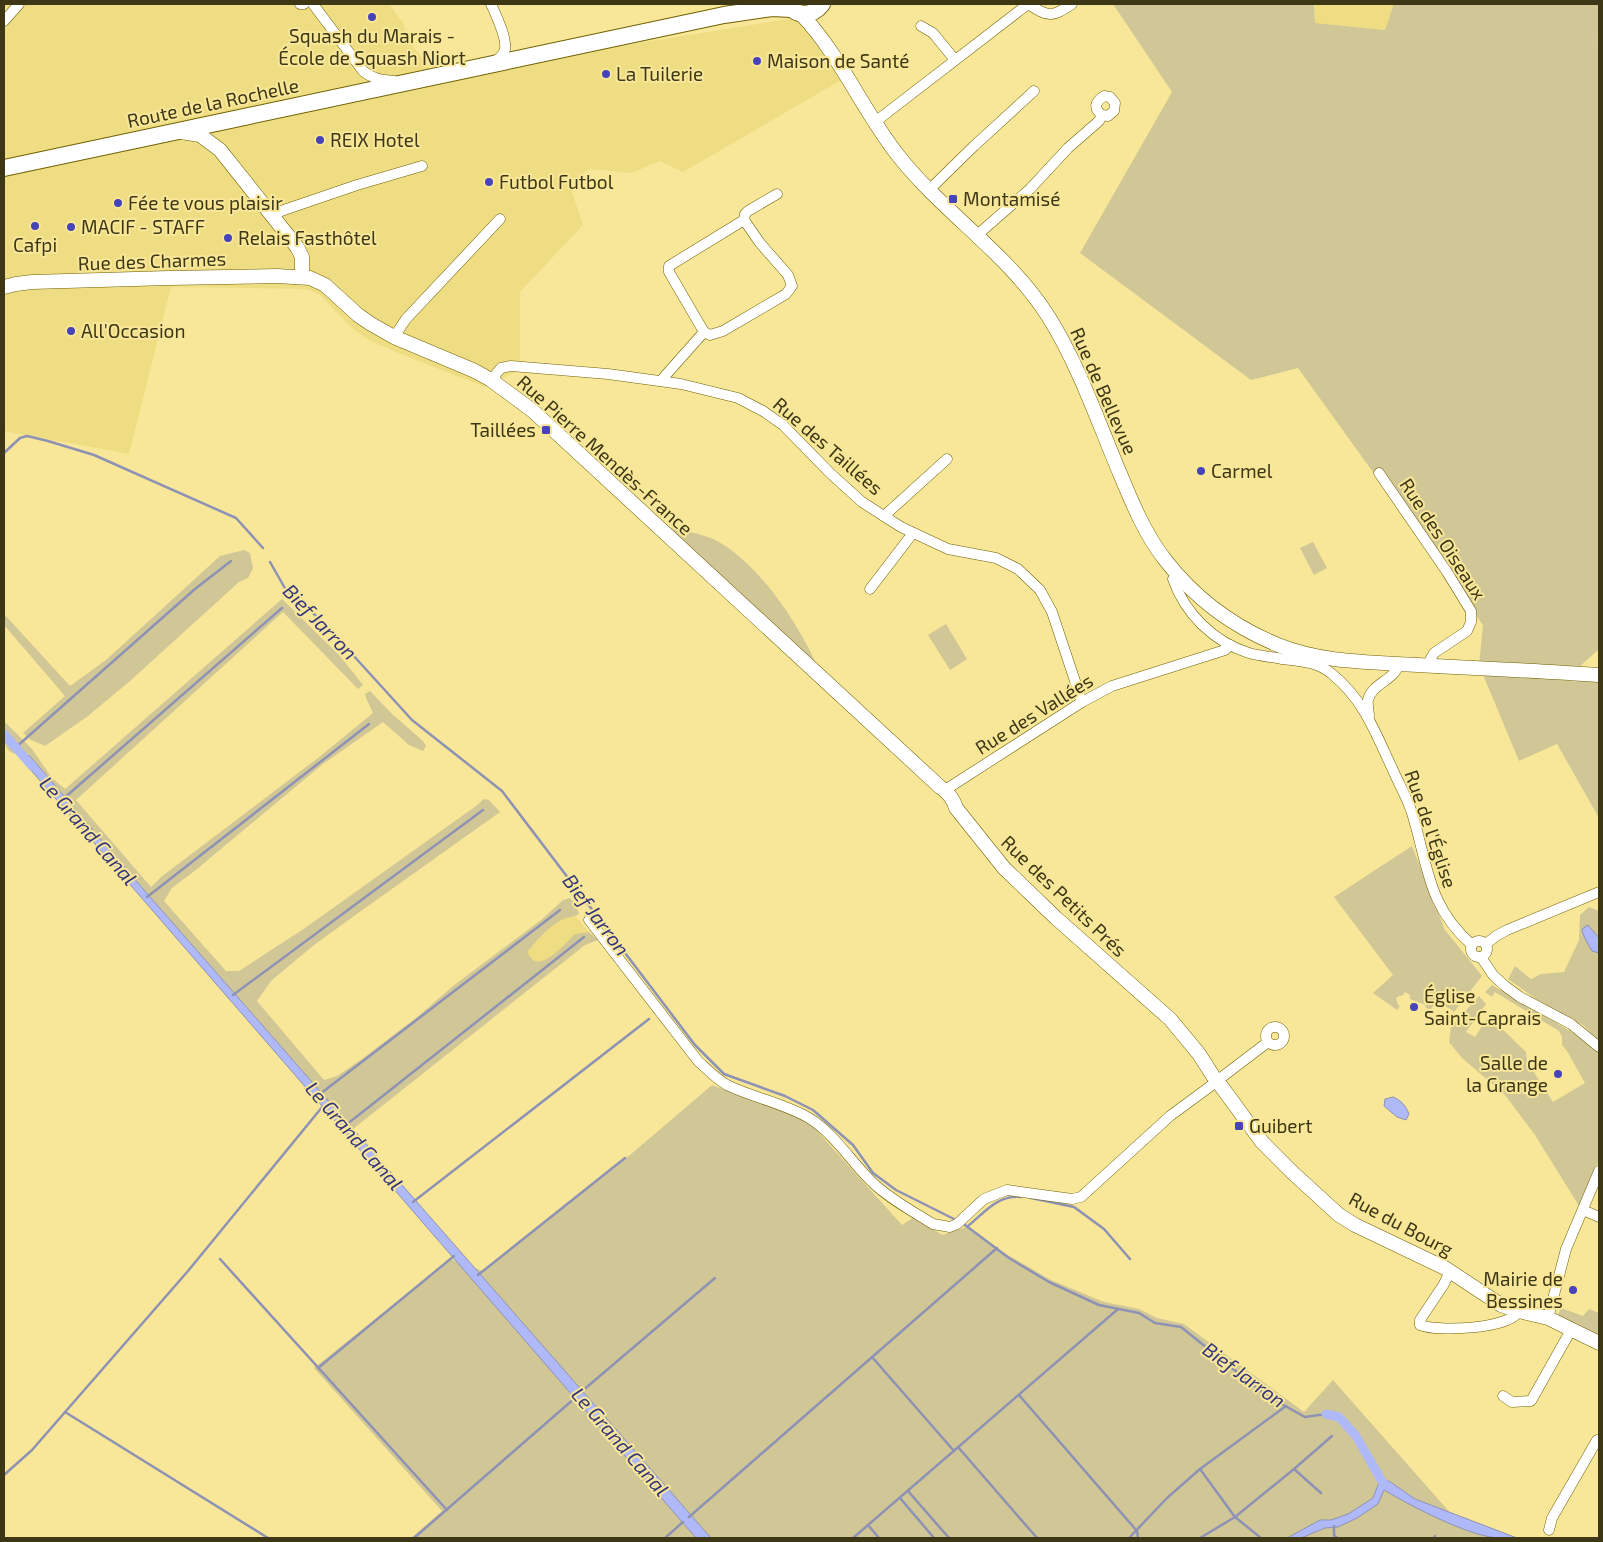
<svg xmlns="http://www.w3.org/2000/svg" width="1603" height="1542" font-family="'Exo 2',sans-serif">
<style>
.built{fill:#efdd84}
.green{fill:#d1c796}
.water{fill:#b0b9f8;stroke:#8e92b4}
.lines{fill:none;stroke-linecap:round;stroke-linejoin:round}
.stream{stroke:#8e92b4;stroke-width:2.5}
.canal{stroke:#b0b9f8;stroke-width:9}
.street-casing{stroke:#706000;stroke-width:11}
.secondary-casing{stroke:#706000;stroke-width:15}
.primary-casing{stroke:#706000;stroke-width:18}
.street{stroke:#fff;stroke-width:10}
.secondary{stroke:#fff;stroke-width:14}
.primary{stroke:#fff;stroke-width:16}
.poi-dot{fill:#4743b9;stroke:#f8e798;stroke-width:2}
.labels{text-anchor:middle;stroke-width:4;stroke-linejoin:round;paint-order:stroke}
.poi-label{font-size:19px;fill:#3d3716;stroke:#f8e798;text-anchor:start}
.street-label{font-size:19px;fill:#3d3716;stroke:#f8e798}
.water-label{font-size:20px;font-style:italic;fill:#35367e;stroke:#f8e798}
</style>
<rect width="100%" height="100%" fill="#f8e798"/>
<g class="built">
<polygon points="4,4 389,4 404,24 406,37 441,83 533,60 795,18 843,79 683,172 660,161 632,173 590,169 569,183 583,225 520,292 520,370 485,387 403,355 369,340 353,329 320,295 307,289 171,287 129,454 4,431"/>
<polygon points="1314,4 1394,4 1386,30 1315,23"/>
<polygon points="571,905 577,918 589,932 539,970 519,946"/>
</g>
<g class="green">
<polygon points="1113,4 1314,4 1315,23 1385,30 1394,4 1599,4 1599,37 1597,40 1599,41 1599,649 1577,669 1599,672 1599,818 1557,744 1519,761 1479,665 1483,625 1298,368 1251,380 1080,253 1172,92"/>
<path d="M668 527C682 531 699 533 713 539 757 560 799 624 818 668Z"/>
<polygon points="1313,542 1327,568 1314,575 1300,548"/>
<polygon points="244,550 250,553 253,568 248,578 239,582 130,681 88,716 45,746 31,740 23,733 65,696 4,625 4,614 70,686 106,660 220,556"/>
<path d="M282 599 340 656 363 685 358 689 283 612 76 800 151 887 161 877 318 758 373 713 366 698 365 694 370 691 392 714 423 741 426 746 423 751 409 745 383 722 323 764 197 869 172 888 164 901 226 971H239L305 928 476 806 484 799 489 800 500 812 361 911 314 945 271 981 257 1001 324 1080 337 1076 359 1061 416 1018 453 986 541 920 563 900 570 898 576 905 579 914C574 917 569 917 563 919 549 926 537 940 527 952 529 955 532 960 535 961 546 966 568 941 575 934L589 932 598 940 585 945 353 1129 69 804 27 753C2 759 4 740 4 721L32 749 52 778 65 789Z"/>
<polygon points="946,624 967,659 950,670 928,635"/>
<polygon points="1412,846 1445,930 1482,976 1454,1012 1449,1008 1435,1003 1430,1010 1425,1007 1426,1005 1410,999 1410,995 1405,992 1402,996 1399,996 1396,998 1398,1005 1400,1006 1397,1010 1373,993 1393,975 1334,897"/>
<polygon points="1589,907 1599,911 1599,1041 1583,1025 1543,1004 1508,979 1515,966 1531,979 1541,974 1564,972 1579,940 1580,915"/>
<polygon points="1492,985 1575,1034 1599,1052 1599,1161 1579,1206 1535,1135 1505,1095 1462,1058 1449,1042 1451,1027 1479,996 1486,1004 1466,1032 1475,1037 1489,1016 1526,1052 1527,1061 1553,1102 1585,1083 1567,1051 1562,1045 1562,1037 1559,1031 1495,992 1492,997 1485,992"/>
<polygon points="712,1085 809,1122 902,1225 914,1217 942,1235 966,1227 994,1247 1051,1280 1104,1302 1139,1309 1157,1318 1184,1324 1304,1412 1333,1380 1453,1516 1510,1538 411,1538 442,1511 314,1368 450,1259 483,1271 630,1155"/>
<polygon points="1561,1308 1583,1316 1589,1309 1599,1313 1599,1338 1557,1317"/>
</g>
<g class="water">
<polygon points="29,755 137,882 711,1538 696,1538 23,761"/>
<path d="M1588 925 1599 938V953L1592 951C1589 946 1582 934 1582 929Z"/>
<path d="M1393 1097C1401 1100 1406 1106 1409 1114L1406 1120 1397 1117 1384 1106 1385 1099Z"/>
<path d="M1380 1480 1389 1481 1415 1499 1517 1538C1511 1538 1504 1539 1498 1538 1468 1536 1411 1506 1384 1490L1378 1504 1357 1518 1338 1527 1325 1528 1301 1538H1287L1320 1520H1331L1348 1514 1373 1498Z"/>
</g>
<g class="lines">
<g class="stream">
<polyline points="4,453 20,438 27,436 48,441 94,455 236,518 263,548"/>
<polyline points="270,562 286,590 322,621 412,720 502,791 695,1045 724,1074 785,1096 813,1110 853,1145 873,1173 896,1190 956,1220"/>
<polyline points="15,748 195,589 231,561"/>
<polyline points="63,799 282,608"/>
<polyline points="147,897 369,724"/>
<polyline points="233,995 483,810"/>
<polyline points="320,1094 560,910"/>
<polyline points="346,1125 584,937"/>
<polyline points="1031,1198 1074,1207 1104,1229 1130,1259"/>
<polyline points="413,1202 649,1019"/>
<polyline points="965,1225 1009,1258 1049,1282 1099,1305 1139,1313 1155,1323 1181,1327 1267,1396 1305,1417 1326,1414"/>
<path d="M968 1226C985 1212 997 1195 1021 1197"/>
<polyline points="220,1259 447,1510"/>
<polyline points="478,1275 625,1158"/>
<polyline points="872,1357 954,1451"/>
<polyline points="318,1368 454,1256"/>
<polyline points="581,1392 715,1278"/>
<polyline points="1019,1395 1137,1531 1138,1538"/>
<polyline points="65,1412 268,1538"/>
<polyline points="958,1447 1037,1538"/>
<polyline points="1200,1469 1235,1517 1261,1538"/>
<polyline points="1294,1469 1332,1436"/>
<polyline points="4,1475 32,1450 188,1271 323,1106"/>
<polyline points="908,1491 949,1538"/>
<polyline points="900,1498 934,1538"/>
<polyline points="689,1517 997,1248"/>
<polyline points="868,1525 879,1538"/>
<polyline points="1334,1526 1334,1535 1337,1538"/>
<polyline points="414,1538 575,1398"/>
<polyline points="665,1538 683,1522"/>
<polyline points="853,1538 1118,1309"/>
<polyline points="1129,1538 1167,1498 1200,1469 1286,1406"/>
<polyline points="1200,1538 1235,1517 1294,1469 1321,1493"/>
<polyline points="1434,1538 1435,1536"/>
</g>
<g class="canal">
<polyline points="4,734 32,766"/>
<polyline points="1326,1414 1339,1417 1356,1436 1383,1483 1389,1487"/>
</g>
<defs>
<g id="street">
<polyline points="300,4 304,4"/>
<path d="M313 4 363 71C373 79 381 80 394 81"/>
<path d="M491 4C496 15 507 38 505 49 504 55 500 58 495 61"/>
<path d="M1028 4C1049 17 1051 18 1072 4"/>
<polyline points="4,21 19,4"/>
<polyline points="921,26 933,33 955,60"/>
<polyline points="875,122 1028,4"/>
<polyline points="929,190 974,146 1034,91"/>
<polyline points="273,217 281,211 357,185 422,166"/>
<polygon points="744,220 760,243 788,275 792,286 786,294 723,331 710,335 704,332 669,272 669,266"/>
<polyline points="744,220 745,214 748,211 777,194"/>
<path d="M976 236 1030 189 1068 148 1099 121 1102 115 1108 116 1114 111 1115 103 1110 97 1104 96C1095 102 1093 108 1102 115"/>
<polyline points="394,337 406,319 500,219"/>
<polyline points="491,380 501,368 511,366 608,374 681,384 738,398 763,411 783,425 831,474 862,502 901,527 948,549 996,558 1018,569 1040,590 1052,612 1082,702"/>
<polyline points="662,381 664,377 704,332"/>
<polyline points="1379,473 1447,572 1471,611 1471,622 1467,631 1434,653 1430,660 1430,666"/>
<polyline points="884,516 947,459"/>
<path d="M1177 574 1173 579C1185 614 1214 642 1249 653 1259 656 1272 657 1282 659 1300 661 1318 662 1332 674 1364 700 1375 732 1392 768 1398 782 1406 796 1411 810 1428 862 1426 905 1472 945"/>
<polyline points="870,589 913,533"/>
<path d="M1369 716C1369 712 1367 705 1368 700 1372 683 1394 681 1399 664"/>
<polyline points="945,790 1082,702 1112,686 1225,650 1230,645"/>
<path d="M589 920 698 1061C707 1069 716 1079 727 1085 754 1098 783 1103 809 1118 835 1134 851 1162 873 1183 890 1199 912 1211 933 1224L950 1227 957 1224 984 1199 1007 1190 1072 1199 1081 1197 1170 1116 1212 1085"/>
<circle cx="1479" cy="949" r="8"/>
<polyline points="1486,944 1496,936 1507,930 1599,892"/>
<polyline points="1481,957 1493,975 1505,986 1520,997 1571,1024 1599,1047"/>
<circle cx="1275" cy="1036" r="9"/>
<polyline points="1222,1077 1268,1042"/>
<polyline points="1583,1210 1599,1217"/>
<path d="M1450 1271 1444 1284 1420 1320V1325C1438 1332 1510 1329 1519 1311"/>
<polyline points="1548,1318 1566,1249 1599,1171"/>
<polyline points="1503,1396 1512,1402 1531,1401 1571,1330"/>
<polyline points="1549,1530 1552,1518 1597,1440 1599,1440"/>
</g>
<g id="secondary">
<path d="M801 14C840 55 862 109 897 154 942 212 1008 253 1048 316 1079 365 1098 422 1121 476 1133 505 1146 536 1166 561 1195 598 1234 627 1278 645 1322 663 1371 662 1418 665 1478 668 1539 671 1599 675"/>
<polyline points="181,132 200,135 220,150 297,247 302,257 302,277"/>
<path d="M4 287 16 284 32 282 169 278 277 276 310 278 325 285 358 315 371 324 394 337 475 371 491 380 533 411 940 787C947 791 954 800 956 808L1004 868 1056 918 1170 1019 1199 1054 1213 1076"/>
<polyline points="1221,1086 1262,1142 1293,1173 1339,1215 1355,1225 1445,1268 1501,1305 1519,1311 1548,1318 1599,1343"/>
</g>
<g id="primary">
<path d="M787 4C797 17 812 17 822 4"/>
<polyline points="4,168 724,15 772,8 791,9"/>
</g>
</defs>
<use href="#street" class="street-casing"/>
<use href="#secondary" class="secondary-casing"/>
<use href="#primary" class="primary-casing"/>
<use href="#street" class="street"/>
<use href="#secondary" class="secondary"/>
<use href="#primary" class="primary"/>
</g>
<g class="poi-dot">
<circle cx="372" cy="17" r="5"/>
<circle cx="757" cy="61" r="5"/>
<circle cx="606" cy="74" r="5"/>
<circle cx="320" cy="140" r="5"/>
<circle cx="489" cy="182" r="5"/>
<rect x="948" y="194" width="10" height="10" rx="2.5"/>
<circle cx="118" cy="203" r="5"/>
<circle cx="35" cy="226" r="5"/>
<circle cx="71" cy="227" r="5"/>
<circle cx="228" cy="238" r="5"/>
<circle cx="71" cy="331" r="5"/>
<rect x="541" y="425" width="10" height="10" rx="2.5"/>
<circle cx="1201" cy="471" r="5"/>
<circle cx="1414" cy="1007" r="5"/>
<circle cx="1558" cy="1074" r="5"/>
<rect x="1234" y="1121" width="10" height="10" rx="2.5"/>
<circle cx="1573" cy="1290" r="5"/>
</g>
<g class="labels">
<g class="poi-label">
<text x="372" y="43" text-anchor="middle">Squash du Marais -<tspan x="372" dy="22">École de Squash Niort</tspan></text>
<text x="767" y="68">Maison de Santé</text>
<text x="616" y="81">La Tuilerie</text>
<text x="330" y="147">REIX Hotel</text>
<text x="499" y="189">Futbol Futbol</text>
<text x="963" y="206">Montamisé</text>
<text x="128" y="210">Fée te vous plaisir</text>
<text x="81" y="234">MACIF - STAFF</text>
<text x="238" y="245">Relais Fasthôtel</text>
<text x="35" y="252" text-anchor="middle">Cafpi</text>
<text x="81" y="338">All'Occasion</text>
<text x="536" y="437" text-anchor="end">Taillées</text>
<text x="1211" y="478">Carmel</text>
<text x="1424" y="1003">Église<tspan x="1424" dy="22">Saint-Caprais</tspan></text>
<text x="1548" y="1070" text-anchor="end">Salle de<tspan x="1548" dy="22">la Grange</tspan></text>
<text x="1249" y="1133">Guibert</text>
<text x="1563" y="1286" text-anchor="end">Mairie de<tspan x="1563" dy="22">Bessines</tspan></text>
</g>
<g class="street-label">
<text transform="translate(213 103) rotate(-12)" y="7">Route de la Rochelle</text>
<text transform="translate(152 261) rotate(-2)" y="7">Rue des Charmes</text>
<text transform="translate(1104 391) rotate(66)" y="7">Rue de Bellevue</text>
<text transform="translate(828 446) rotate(41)" y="7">Rue des Taillées</text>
<text transform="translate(605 455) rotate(42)" y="7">Rue Pierre Mendès-France</text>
<text transform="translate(1443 539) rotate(57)" y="7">Rue des Oiseaux</text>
<text transform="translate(1034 714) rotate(-32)" y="7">Rue des Vallées</text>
<text transform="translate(1431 829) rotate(71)" y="7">Rue de l'Église</text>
<text transform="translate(1064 896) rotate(44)" y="7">Rue des Petits Prés</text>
<text transform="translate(1401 1224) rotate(28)" y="7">Rue du Bourg</text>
</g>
<g class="water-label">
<text transform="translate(320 622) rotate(46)" y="7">Bief Jarron</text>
<text transform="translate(88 831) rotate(49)" y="7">Le Grand Canal</text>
<text transform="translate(596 915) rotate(53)" y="7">Bief Jarron</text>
<text transform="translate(354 1136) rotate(49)" y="7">Le Grand Canal</text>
<text transform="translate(1244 1375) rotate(36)" y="7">Bief Jarron</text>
<text transform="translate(620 1442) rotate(49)" y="7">Le Grand Canal</text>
</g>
</g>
<rect width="1603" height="1542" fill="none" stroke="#3d3716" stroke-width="10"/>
</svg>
